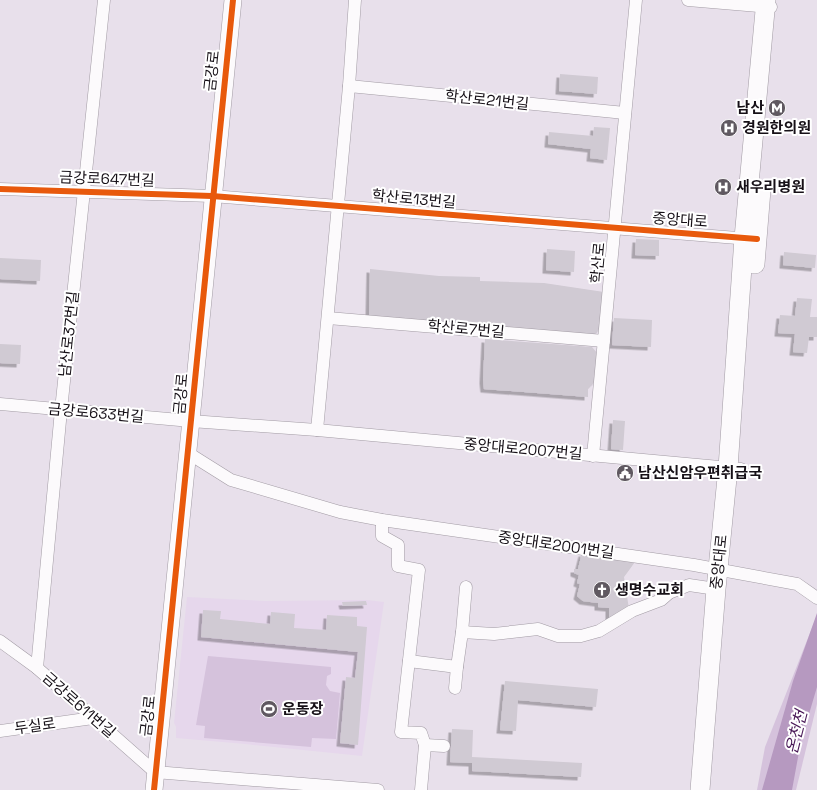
<svg xmlns="http://www.w3.org/2000/svg" width="817" height="790" font-family="'Space Grotesk','Noto Sans KR',sans-serif">
<style>
.built{fill:#e6d7ec}
.green{fill:#d5c2dc}
.water{fill:#b699c0}
.building{fill:#d0cad3;filter:url(#shadow)}
.lines{fill:none;stroke-linecap:round;stroke-linejoin:round}
.street-casing{stroke:#a29ba4;stroke-width:13}
.secondary-casing{stroke:#a29ba4;stroke-width:18}
.primary-casing{stroke:#a29ba4;stroke-width:20}
.street{stroke:#fcfafc;stroke-width:12}
.secondary{stroke:#fcfafc;stroke-width:17}
.primary{stroke:#fcfafc;stroke-width:19}
.cycleway-casing{stroke:#fff;stroke-width:8}
.cycleway{stroke:#e8590c;stroke-width:6}
.labels{text-anchor:middle;stroke-width:4;stroke-linejoin:round;paint-order:stroke}
.street-label{font-size:15px;fill:#161017;stroke:#fff}
.poi-label{font-size:15px;font-weight:bold;fill:#161017;stroke:#fff;text-anchor:start}
.water-label{font-size:16px;font-style:italic;fill:#471655;stroke:#fff}
</style>
<defs>
<filter id="shadow"><feDropShadow dx="-3.5" dy="3.5" stdDeviation="0" flood-color="#0004"/></filter>
</defs>
<rect width="100%" height="100%" fill="#e8e0eb"/>
<polygon class="built" points="187,597 265,601 367,600 384,602 362,756 245,744 176,738 176,727 174,723"/>
<g class="green">
<polygon points="817,615 817,704 796,790 757,790 765,747"/>
<polygon points="208,656 331,667 331,674 327,676 326,685 330,691 340,693 336,739 312,738 311,747 204,738 205,726 196,725"/>
</g>
<polygon class="water" points="817,613 817,687 801,741 792,790 762,790 793,681"/>
<g class="building">
<polygon points="560,74 598,77 597,94 559,91"/>
<polygon points="594,127 610,128 607,160 590,158 591,149 548,144 549,132 593,136"/>
<polygon points="636,239 659,240 659,256 635,255"/>
<polygon points="547,249 575,251 574,272 546,270"/>
<polygon points="784,252 816,255 815,268 783,265"/>
<polygon points="0,258 41,260 40,281 0,279"/>
<polygon points="370,269 439,276 480,277 480,281 544,283 604,292 601,328 592,335 369,316"/>
<polygon points="797,298 812,299 810,317 817,317 817,337 809,337 807,353 793,352 795,334 778,333 780,315 795,316"/>
<polygon points="614,318 652,320 651,347 612,345"/>
<polygon points="485,339 592,347 598,354 596,381 588,388 588,397 484,389 483,380"/>
<polygon points="0,344 21,345 20,364 0,363"/>
<polygon points="613,420 625,421 623,450 611,449"/>
<polygon points="582,553 635,562 624,577 629,609 609,618 609,608 598,607 598,603 583,601 577,596 580,584 577,583 579,575 574,573 574,569 578,569"/>
<polygon points="366,601 367,605 343,606 342,602"/>
<polygon points="203,610 221,611 220,619 270,624 271,612 295,614 294,628 326,630 327,615 357,617 357,626 367,627 358,745 340,743 346,677 355,678 358,652 201,637"/>
<polygon points="505,681 598,689 596,707 518,700 516,731 500,730"/>
<polygon points="452,729 473,730 472,757 582,763 581,777 472,771 472,763 450,762"/>
</g>
<g class="lines">
<defs>
<g id="street">
<polyline points="688,0 771,7"/>
<polyline points="349,86 625,113"/>
<polyline points="0,189 212,196 750,239"/>
<polyline points="328,318 604,341"/>
<polyline points="0,404 191,421 317,430 741,469"/>
<polyline points="317,430 349,86 355,0"/>
<polyline points="188,453 231,480 340,512 382,520 694,565 797,584 817,598"/>
<polyline points="593,456 636,0"/>
<polyline points="382,520 382,536 398,545 398,566 419,570 401,732 421,733 425,745 421,790"/>
<polyline points="462,632 466,587"/>
<polyline points="0,641 37,668 155,772 378,790"/>
<polyline points="409,661 457,667 462,632 494,634 538,629 558,636 581,636 599,631 632,611 661,600 669,593 689,585 716,589"/>
<polyline points="37,668 61,410 104,0"/>
<polyline points="455,688 457,667"/>
<polyline points="0,731 93,718"/>
<polyline points="425,745 444,746"/>
</g>
<polyline id="secondary" points="154,790 233,0"/>
<g id="primary">
<polyline points="755,264 761,190"/>
<polyline points="700,790 716,589 728,468 744,238 766,0"/>
</g>
</defs>
<use href="#street" class="street-casing"/>
<use href="#secondary" class="secondary-casing"/>
<use href="#primary" class="primary-casing"/>
<use href="#street" class="street"/>
<use href="#secondary" class="secondary"/>
<use href="#primary" class="primary"/>
<defs>
<g id="cycleway">
<polyline points="0,189 212,196 757,239"/>
<polyline points="154,790 233,0"/>
</g>
</defs>
<use href="#cycleway" class="cycleway-casing"/>
<use href="#cycleway" class="cycleway"/>
</g>
<defs>
<symbol id="metro-disc" viewBox="-11 -11 22 22"><circle r="9.5" fill="#605961" stroke="#fff"/><path d="M-5.5 5V-5H-3L0 0L3-5H5.5V5H3V-.5L0 4L-3-.5V5Z" fill="#fff"/></symbol>
<symbol id="hospital-disc" viewBox="-11 -11 22 22"><circle r="9.5" fill="#605961" stroke="#fff"/><path d="M-5-5h3v3.5h4V-5h3V5h-3V1.5h-4V5h-3Z" fill="#fff"/></symbol>
<symbol id="civic-disc" viewBox="-11 -11 22 22"><circle r="9.5" fill="#605961" stroke="#fff"/><path d="M-.6-6.5H3V-4.5H.6V-3L4-1V1h2V6H-6V1h2V-1L-.6-3ZM-1.2 2.5V6h2.4V2.5Z" fill="#fff"/></symbol>
<symbol id="church-disc" viewBox="-11 -11 22 22"><circle r="9.5" fill="#605961" stroke="#fff"/><path d="M-1.2-6h2.4v3.5h3.3v2.4h-3.3V6h-2.4V-.1h-3.3v-2.4h3.3Z" fill="#fff"/></symbol>
<symbol id="stadium-disc" viewBox="-11 -11 22 22"><circle r="9.5" fill="#605961" stroke="#fff"/><path d="M0-5a6.5 5 0 1 0 0 10a6.5 5 0 1 0 0-10ZM-3.5-1.8h7v3.6h-7Z" fill="#fff"/></symbol>
</defs>
<g fill-rule="evenodd">
<use href="#metro-disc" x="767" y="98" width="20" height="20"/>
<use href="#hospital-disc" x="719" y="118" width="20" height="20"/>
<use href="#hospital-disc" x="713" y="177" width="20" height="20"/>
<use href="#civic-disc" x="615" y="463" width="20" height="20"/>
<use href="#church-disc" x="592" y="580" width="20" height="20"/>
<use href="#stadium-disc" x="259" y="699" width="20" height="20"/>
</g>
<g class="labels">
<g class="street-label">
<text transform="translate(212 71) rotate(-84)" y="5">금강로</text>
<text transform="translate(487 100) rotate(6)" y="5">학산로21번길</text>
<text transform="translate(107 179) rotate(2)" y="5">금강로647번길</text>
<text transform="translate(414 199) rotate(5)" y="5">학산로13번길</text>
<text transform="translate(680 220) rotate(4)" y="5">중앙대로</text>
<text transform="translate(598 263) rotate(-85)" y="5">학산로</text>
<text transform="translate(466 329) rotate(5)" y="5">학산로7번길</text>
<text transform="translate(69 334) rotate(-84)" y="5">남산로37번길</text>
<text transform="translate(181 394) rotate(-85)" y="5">금강로</text>
<text transform="translate(96 413) rotate(5)" y="5">금강로633번길</text>
<text transform="translate(523 449) rotate(5)" y="5">중앙대로2007번길</text>
<text transform="translate(556 545) rotate(8)" y="5">중앙대로2001번길</text>
<text transform="translate(719 562) rotate(-84)" y="5">중앙대로</text>
<text transform="translate(79 705) rotate(41)" y="5">금강로611번길</text>
<text transform="translate(148 716) rotate(-84)" y="5">금강로</text>
<text transform="translate(35 726) rotate(-8)" y="5">두실로</text>
</g>
<g class="poi-label">
<text x="764" y="113" text-anchor="end">남산</text>
<text x="742" y="133">경원한의원</text>
<text x="736" y="192">새우리병원</text>
<text x="638" y="478">남산신암우편취급국</text>
<text x="615" y="595">생명수교회</text>
<text x="282" y="714">운동장</text>
</g>
<g class="water-label">
<text transform="translate(796 732) rotate(-76)" y="6">온천천</text>
</g>
</g>
</svg>
